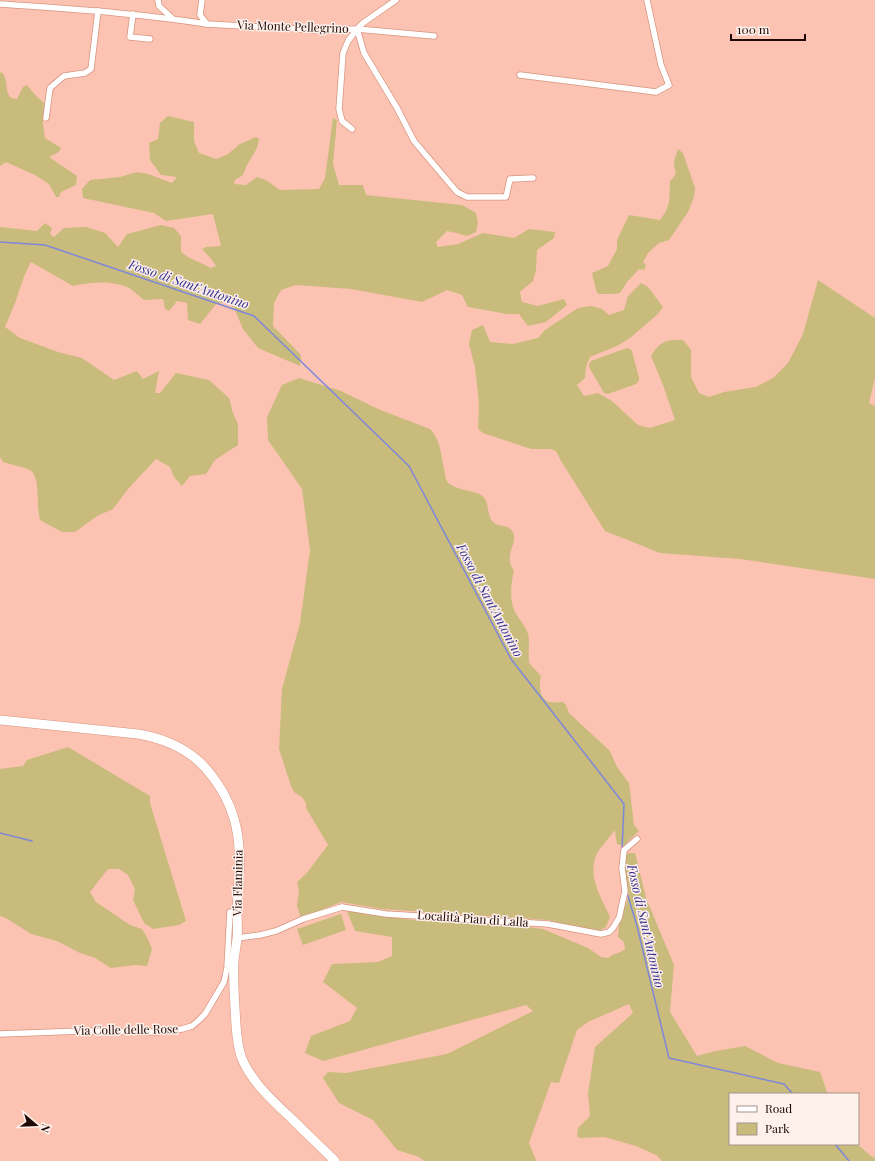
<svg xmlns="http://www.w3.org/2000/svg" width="875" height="1161" font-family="'Playfair Display',serif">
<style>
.green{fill:#c8bb7c}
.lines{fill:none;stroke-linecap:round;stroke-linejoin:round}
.stream{stroke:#7e87d9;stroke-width:1.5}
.minor-casing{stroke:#d7947f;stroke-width:7}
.primary-casing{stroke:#d7947f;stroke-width:10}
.minor{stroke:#fff;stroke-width:5.5}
.primary{stroke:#fff;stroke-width:9}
.labels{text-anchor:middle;stroke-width:3;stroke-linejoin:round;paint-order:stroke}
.street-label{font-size:12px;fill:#1f0803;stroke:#fef0eb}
.water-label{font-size:13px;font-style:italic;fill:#333090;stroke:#fef0eb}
</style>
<rect width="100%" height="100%" fill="#fcc3b2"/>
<g class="green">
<path d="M2 72C9 80 4 91 11 98L17 99 23 87 27 85 37 97 44 103 43 124 45 138 61 148 59 152 49 157 77 176 76 185 61 192 59 197H56L49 184 35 175 6 162 0 166V73Z"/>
<path d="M168 116 194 122V141L199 153 216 159 228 154 240 144 256 137 259 139 257 148 247 165 243 175 235 180 234 184 246 185 257 177 266 180 280 190 319 189 325 178 333 118 337 120 333 164 339 185H363L366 195 462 205 476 213 478 222 476 232 467 236 456 233 447 231 436 242 438 247 458 244 483 233 514 238 529 229 555 232 554 238 537 250 536 270 533 281 520 292 522 302 538 306 564 299 567 305 546 322 528 326 519 314H507L468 307 462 295 447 290 422 302 351 289 296 285 281 290 274 303 273 326 301 355 300 366 258 348 243 329 234 308 228 303H217L200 324 188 320 187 303 177 301 169 311 165 309 163 299 144 300C139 296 134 291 129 288 112 280 90 282 73 286L31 262 25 274 15 303 5 327 20 338 58 352 82 358 114 380 137 371 143 379 159 371 155 393H160L176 373 209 380 229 398 233 413 238 424V445L215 460 206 474 190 476 182 486 174 477 170 467 156 459 128 489 113 509 97 516 75 532H62L40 520C36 507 41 477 30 470 22 466 11 465 3 462L0 457V227L37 231 45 223 52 228 50 234 54 237 64 228 86 227 105 233 118 247 127 234 161 225 174 228 181 236V252L188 257 211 268 216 266 212 260 202 249 206 247 221 246 213 214 166 221 154 213 83 198 82 189 90 180 120 177 137 172 148 174 172 183 177 177 161 175 150 160 149 143 158 139 160 123Z"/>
<path d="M678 149 683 153 695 188 694 197 688 212 669 240 659 243 648 253 643 262 646 265 644 270 639 269 627 282 620 293 613 294H598L596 290 592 273 608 266 617 249V240L629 215 660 220C672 205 669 198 670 181 680 171 674 172 674 163 674 159 677 153 678 149Z"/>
<path d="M818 280 875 318V377L869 403 875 406V579L740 559 660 553 605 531 561 461 556 451 550 449H531L483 433 478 429 479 404 475 367 469 344 472 330 483 325 490 342 513 344 538 338 545 330 578 308 591 306 602 309 609 315 624 310 628 296 641 283 648 287 663 307 658 314 630 338 617 346 590 357 586 367 585 378 577 385 584 396 598 393 612 401 638 425 650 428 675 420 663 385 651 356C659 342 667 339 683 340L691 350V377L699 393 709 397 724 392 756 387 773 378 788 363 803 334Z"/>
<polygon points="627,348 630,349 632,351 639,378 639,381 636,384 608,394 604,393 589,367 589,364 591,361"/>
<path d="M299 378 341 391 378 409 430 429C441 440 441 455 444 469 445 472 445 478 447 481 451 489 472 490 481 495 490 500 486 515 493 522 499 528 508 524 512 531 520 542 502 555 514 571 511 583 509 601 515 612 519 619 525 625 528 634 530 641 528 654 529 663L541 676C539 684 539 699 549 702 553 703 559 702 563 702L566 705 569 713 610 751 617 767 629 783 634 825 639 831 628 841 625 846 617 844 615 830C610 837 604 843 599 850 585 873 600 895 610 917L606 927 597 932 548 920 382 909 341 902 301 918 297 906 299 890 297 882 306 874 328 845 306 808V803L302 797 295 793 291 786 279 749 282 689 300 623 310 550 302 489 268 440 267 417 282 385Z"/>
<polygon points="68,747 150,796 150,803 186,921 179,925 153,929 144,923 133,900 135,889 128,875 119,869 108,869 90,892 96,902 130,925 142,929 148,939 152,949 147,966 135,965 111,968 95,958 80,953 57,941 31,934 6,918 0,916 0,769 23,766 27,760"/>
<path d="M626 853H635L646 898 674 965 670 1012 697 1056 716 1051 745 1046 778 1063 820 1072 827 1092 829 1094H730V1144H857L871 1156 875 1158V1161H662L656 1155 636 1146 604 1137 579 1138 577 1136 578 1128 590 1116 588 1093 595 1047 633 1013 629 1004 588 1022 577 1030 559 1083 551 1082 529 1143 536 1160V1161H424L419 1157 397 1150 373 1120 339 1103 323 1078 328 1072 346 1073 447 1054 533 1011 526 1005 323 1061 305 1053 311 1036 350 1021 357 1008 323 982 332 964 378 962 392 956V937L355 931 347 911 421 921 506 924 543 929 588 948 601 957 608 958C613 953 620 954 625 949L624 942 618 937 619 923 629 896 623 863Z"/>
<polygon points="341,914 346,930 303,945 297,929"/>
</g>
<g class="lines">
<g class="stream">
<polyline points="0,242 45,245 254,316 409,466 511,659 624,804 622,850"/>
<polyline points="0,833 32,841"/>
<polyline points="627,893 637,926 669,1058 784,1084 793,1094"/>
<polyline points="835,1144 849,1161"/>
</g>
<defs>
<g id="minor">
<polyline points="158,0 159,6 172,18"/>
<polyline points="202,0 200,15 207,24 317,30 357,29 363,23 396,0"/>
<path d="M0 4C69 9 138 13 207 24"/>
<polyline points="133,14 130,37 150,39"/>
<polyline points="357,29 364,53 397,108 414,141 457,192 467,197 506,197 510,179 533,178"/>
<polyline points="357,29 434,36"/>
<polyline points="520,75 656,92 669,85 661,65 647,0"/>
<polyline points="46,118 50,88 64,76 85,73 91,69 98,11"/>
<polyline points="352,129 342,121 339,109 343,53 348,41 357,29"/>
<polyline points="237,938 260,935 276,931 303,919 342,907 386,914 548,924 601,934 609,932 613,928 619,918 625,891 622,868 624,850 637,839"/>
<polyline points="0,1034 82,1031 156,1032 182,1029 192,1026 198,1021 205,1014 224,982 227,968 230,912 237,913"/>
</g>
<path id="primary" d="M0 720 138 734C167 739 194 751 212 776 246 820 240 860 237 911 237 921 238 930 237 939 236 946 235 953 234 960 233 976 234 992 235 1008 236 1024 236 1041 241 1056 250 1081 273 1101 292 1119 306 1133 321 1147 335 1161"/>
</defs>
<use href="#minor" class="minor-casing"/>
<use href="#primary" class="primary-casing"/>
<use href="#minor" class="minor"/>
<use href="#primary" class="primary"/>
</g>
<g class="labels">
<g class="street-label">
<text transform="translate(293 27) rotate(2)" y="4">Via Monte Pellegrino</text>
<text transform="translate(238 883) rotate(-89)" y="4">Via Flaminia</text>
<text transform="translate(473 919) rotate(4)" y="4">Località Pian di Lalla</text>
<text transform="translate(126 1030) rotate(-1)" y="4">Via Colle delle Rose</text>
</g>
<g class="water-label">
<text transform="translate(189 284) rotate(19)" y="5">Fosso di Sant'Antonino</text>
<text transform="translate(490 600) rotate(62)" y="5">Fosso di Sant'Antonino</text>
<text transform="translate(646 926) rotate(77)" y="5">Fosso di Sant'Antonino</text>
</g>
</g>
<rect x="729" y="1093" width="130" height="52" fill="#fef0eb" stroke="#a5938e"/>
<rect x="737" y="1106" width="20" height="6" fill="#ffffff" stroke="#a5938e"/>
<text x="765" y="1113" font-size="12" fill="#1f0803">Road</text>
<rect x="737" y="1123" width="20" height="12" fill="#c8bb7c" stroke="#a5938e"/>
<text x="765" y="1133" font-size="12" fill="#1f0803">Park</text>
<g transform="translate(36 1125) rotate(109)" stroke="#fef0eb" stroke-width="3" paint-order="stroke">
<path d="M0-3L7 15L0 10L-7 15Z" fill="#1f0803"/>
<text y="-6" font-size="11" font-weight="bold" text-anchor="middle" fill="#1f0803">N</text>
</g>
<path d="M731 34v6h74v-6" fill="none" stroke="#1f0803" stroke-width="2"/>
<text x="737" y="34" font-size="12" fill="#1f0803" stroke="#fef0eb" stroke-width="3" paint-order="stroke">100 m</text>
</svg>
